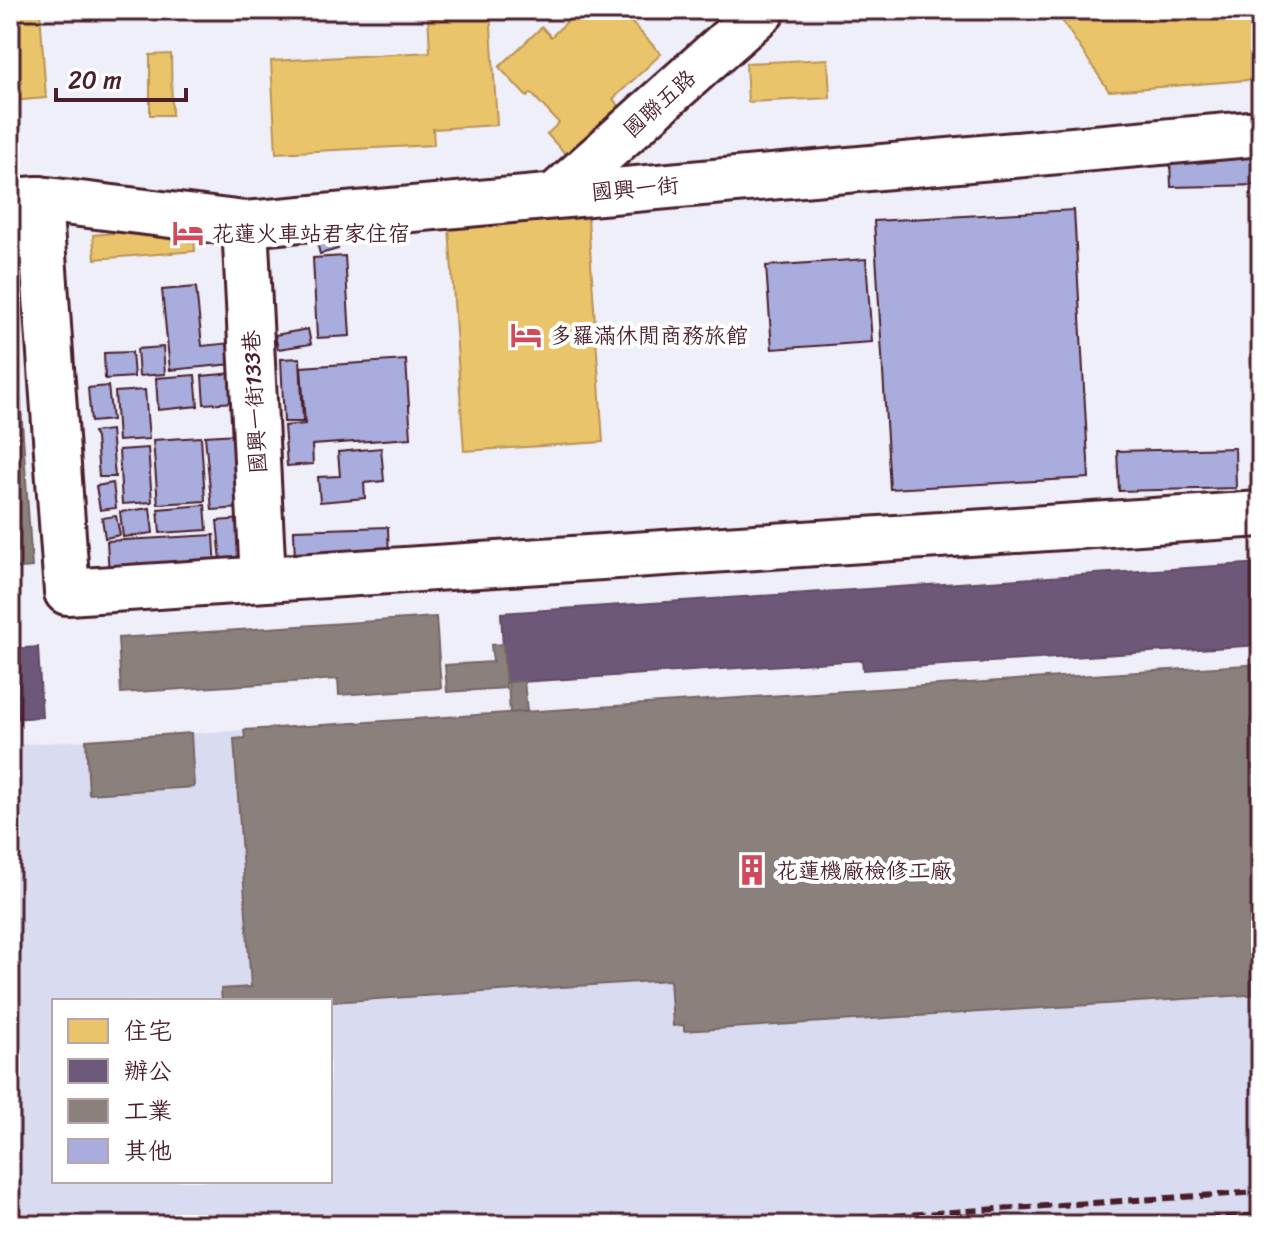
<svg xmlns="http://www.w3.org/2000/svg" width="1271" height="1235" font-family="Sriracha,'LXGW WenKai TC',sans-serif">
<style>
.built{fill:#d9dbf0}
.homes{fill:#e9c46a;stroke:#b99257;stroke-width:2}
.offices{fill:#6d597a;stroke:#624862;stroke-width:2}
.industry{fill:#8a817c;stroke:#776464;stroke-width:2}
.building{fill:#a9adde;stroke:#4a1f2b;stroke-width:2}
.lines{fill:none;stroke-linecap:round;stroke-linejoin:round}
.minor-casing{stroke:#4a1f2b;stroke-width:50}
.minor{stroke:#fff;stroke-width:44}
.rail{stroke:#4a1f2b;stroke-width:6;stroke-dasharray:12 6;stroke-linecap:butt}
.labels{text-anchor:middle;stroke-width:8;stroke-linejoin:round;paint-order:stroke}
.street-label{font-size:22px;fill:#4a1f2b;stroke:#fff}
.poi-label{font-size:22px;fill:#4a1f2b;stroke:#fff;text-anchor:start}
</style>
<rect width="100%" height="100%" fill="#eeeff8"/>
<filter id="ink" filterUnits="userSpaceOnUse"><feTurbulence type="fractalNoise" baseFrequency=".0125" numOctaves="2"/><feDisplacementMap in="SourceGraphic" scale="16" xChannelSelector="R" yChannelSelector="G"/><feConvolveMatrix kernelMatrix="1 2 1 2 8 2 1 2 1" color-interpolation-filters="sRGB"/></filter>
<g filter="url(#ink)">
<polygon class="built" points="244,730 245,738 234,739 251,987 221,989 222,1001 54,1001 54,1181 330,1181 330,1002 670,980 673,1026 684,1025 684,1030 1261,994 1261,1225 10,1225 10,745"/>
<g class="homes">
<polygon points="10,10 40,10 46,98 10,101"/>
<polygon points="490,10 497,125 433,129 434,145 276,153 271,61 430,52 428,14"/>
<polygon points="579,10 620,10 661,54 613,99 622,109 570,159 547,134 559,123 531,93 527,97 499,67 542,27 551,37"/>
<polygon points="1055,10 1255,10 1261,47 1261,79 1109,91"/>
<polygon points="171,54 172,115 150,115 150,55"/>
<polygon points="828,59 830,98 748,102 746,63"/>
<polygon points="588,218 603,442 464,451 449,227"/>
<polygon points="193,226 195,251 95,259 93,235"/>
</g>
<g class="offices">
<polygon points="1261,563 1261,645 863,670 862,660 505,683 501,613"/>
<polygon points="38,647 42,717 10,719 10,649"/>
</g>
<g class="industry">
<polygon points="12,276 32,567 10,569 10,277"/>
<polygon points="436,617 441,688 339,695 338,679 121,693 118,638"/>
<polygon points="503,644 506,688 447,692 445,665 493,662 491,645"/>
<polygon points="1261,664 1261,994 684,1031 684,1025 673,1026 670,980 330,1002 222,1001 221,989 251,987 234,739 245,738 244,730"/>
<polygon points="524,681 527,711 510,713 508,682"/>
<polygon points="191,733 194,787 89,794 86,740"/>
</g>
<g class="building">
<polygon points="1261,156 1261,185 1171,187 1170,158"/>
<polygon points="1074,210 1089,478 890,489 874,221"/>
<polygon points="334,234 338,249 320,254 316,239"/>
<polygon points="345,256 350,336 317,338 313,258"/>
<polygon points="866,259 872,342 772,349 766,266"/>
<polygon points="196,287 202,346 231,343 233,364 170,370 162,290"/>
<polygon points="308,329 311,344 278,349 275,335"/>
<polygon points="163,347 165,374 139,376 137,349"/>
<polygon points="132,352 134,377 105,379 104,353"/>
<polygon points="300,358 303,422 284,422 281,359"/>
<polygon points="406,360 411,438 312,445 313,464 287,466 284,426 305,424 301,367"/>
<polygon points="234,373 236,402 204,404 202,376"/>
<polygon points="195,375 198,406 158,410 156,378"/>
<polygon points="108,386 112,420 91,422 88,388"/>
<polygon points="145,390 149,439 118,441 115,392"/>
<polygon points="111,430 115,477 99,477 96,438 93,432"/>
<polygon points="238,434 243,508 212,510 205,436"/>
<polygon points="201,437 205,501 158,504 153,440"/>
<polygon points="148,448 152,502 122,504 119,450"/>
<polygon points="381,448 384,481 364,483 365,498 320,502 318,477 340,476 338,452"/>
<polygon points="1235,448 1236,488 1119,491 1117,451"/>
<polygon points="113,483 116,508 100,510 96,486"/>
<polygon points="205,505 207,530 160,533 158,509"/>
<polygon points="150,508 153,533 123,537 120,512"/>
<polygon points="116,516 120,535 105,538 102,518"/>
<polygon points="242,519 246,560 221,562 217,521"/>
<polygon points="388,527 389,562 295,563 294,530"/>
<polygon points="214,535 216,570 109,576 107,541"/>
</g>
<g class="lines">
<defs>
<g id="minor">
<polyline points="556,195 763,10"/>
<polyline points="39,199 67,592 1261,514"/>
<polyline points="12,201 39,199 245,224 1261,133"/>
<polyline points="245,224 263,579"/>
</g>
</defs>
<use href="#minor" class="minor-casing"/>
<use href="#minor" class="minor"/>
<g class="rail">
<polyline points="751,1225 1261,1192"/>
<polyline points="1117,1225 1261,1215"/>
</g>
</g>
</g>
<defs>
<symbol id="hotel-bare" viewBox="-9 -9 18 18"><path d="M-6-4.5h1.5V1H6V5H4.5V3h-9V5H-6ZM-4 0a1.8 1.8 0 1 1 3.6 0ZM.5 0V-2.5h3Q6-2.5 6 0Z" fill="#d1495b" stroke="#fff" stroke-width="2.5" paint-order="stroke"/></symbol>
<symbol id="building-bare" viewBox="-9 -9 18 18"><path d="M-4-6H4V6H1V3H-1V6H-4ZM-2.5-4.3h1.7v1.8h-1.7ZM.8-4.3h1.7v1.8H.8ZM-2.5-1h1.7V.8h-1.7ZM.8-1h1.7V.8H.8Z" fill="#d1495b" stroke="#fff" stroke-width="2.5" paint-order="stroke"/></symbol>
</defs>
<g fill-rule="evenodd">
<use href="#hotel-bare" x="166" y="211" width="44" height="44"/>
<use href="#hotel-bare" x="504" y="313" width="44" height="44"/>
<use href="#building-bare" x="730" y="848" width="44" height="44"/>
</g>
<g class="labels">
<g class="street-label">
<text transform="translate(659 103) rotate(-42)" y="8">國聯五路</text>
<text transform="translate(635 188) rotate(-5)" y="8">國興一街</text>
<text transform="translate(254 402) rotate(-93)" y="8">國興一街133巷</text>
</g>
<g class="poi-label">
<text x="212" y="241">花蓮火車站君家住宿</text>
<text x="550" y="343">多羅滿休閒商務旅館</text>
<text x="776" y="878">花蓮機廠檢修工廠</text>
</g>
</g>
<rect width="1271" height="1235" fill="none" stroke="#fff" stroke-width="40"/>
<rect x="20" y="20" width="1231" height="1195" fill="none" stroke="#4a1f2b" stroke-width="3" filter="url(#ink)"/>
<rect x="52" y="999" width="280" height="184" fill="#ffffff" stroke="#b7a5aa" stroke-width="2"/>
<rect x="68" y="1019" width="40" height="24" fill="#e9c46a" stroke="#b7a5aa" stroke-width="2"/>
<text x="124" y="1039" font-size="24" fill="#4a1f2b">住宅</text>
<rect x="68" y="1059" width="40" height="24" fill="#6d597a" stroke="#b7a5aa" stroke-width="2"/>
<text x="124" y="1079" font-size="24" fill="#4a1f2b">辦公</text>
<rect x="68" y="1099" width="40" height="24" fill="#8a817c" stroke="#b7a5aa" stroke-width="2"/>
<text x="124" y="1119" font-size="24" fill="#4a1f2b">工業</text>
<rect x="68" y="1139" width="40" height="24" fill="#a9adde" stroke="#b7a5aa" stroke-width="2"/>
<text x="124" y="1159" font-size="24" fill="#4a1f2b">其他</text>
<path d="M56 88v12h130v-12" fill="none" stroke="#4a1f2b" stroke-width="4"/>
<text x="68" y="88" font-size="24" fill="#4a1f2b" stroke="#ffffff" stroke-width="6" paint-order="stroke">20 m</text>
</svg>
